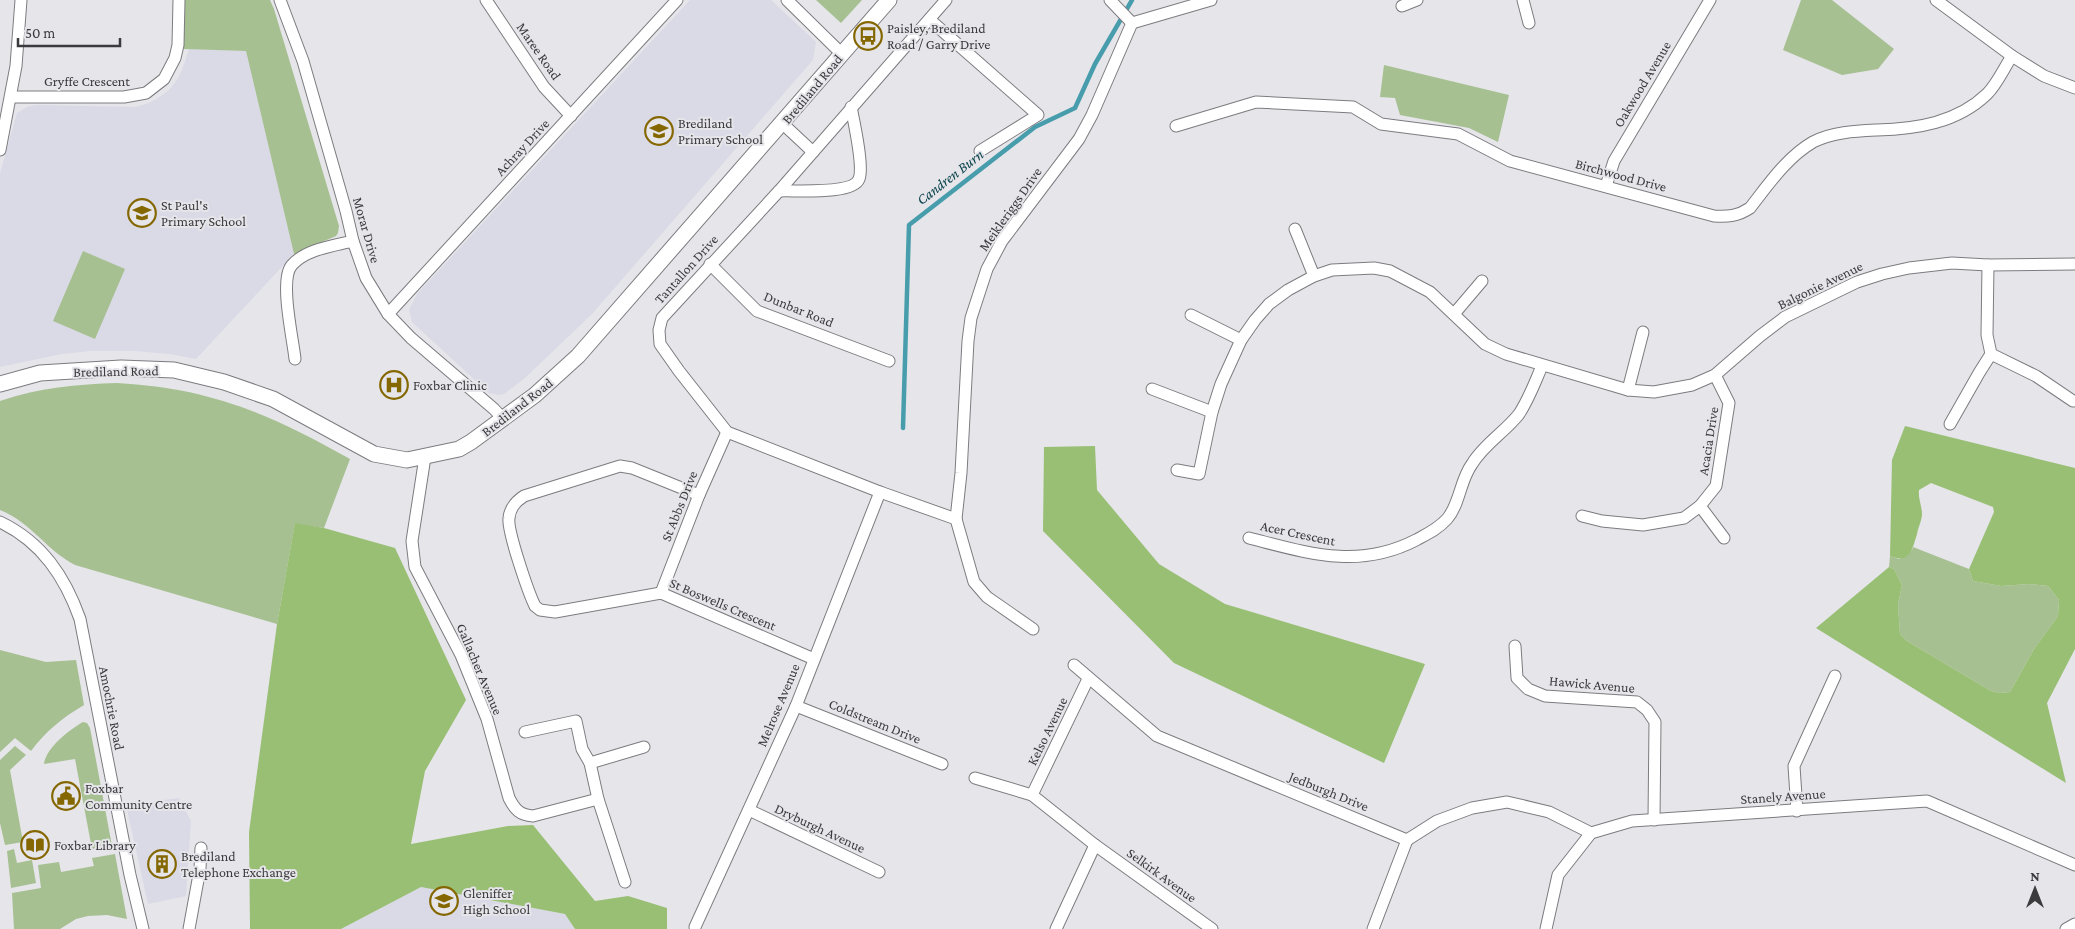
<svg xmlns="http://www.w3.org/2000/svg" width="2075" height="929" font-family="'Crimson Pro',serif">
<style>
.built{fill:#dadae7}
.green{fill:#a7c091}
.forest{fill:#99bf74}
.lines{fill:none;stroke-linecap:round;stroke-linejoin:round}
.stream{stroke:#489dac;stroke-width:4.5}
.minor-casing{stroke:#7c7c80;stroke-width:13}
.tertiary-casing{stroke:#7c7c80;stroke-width:17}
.minor{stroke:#fff;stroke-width:11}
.tertiary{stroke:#fff;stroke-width:15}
.labels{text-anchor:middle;stroke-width:4;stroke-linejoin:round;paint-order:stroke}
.poi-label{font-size:14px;fill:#3b3b3d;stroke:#e5e5ea;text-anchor:start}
.street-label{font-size:14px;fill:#3b3b3d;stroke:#e5e5ea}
.water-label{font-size:15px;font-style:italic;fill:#0b434c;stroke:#e5e5ea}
</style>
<rect width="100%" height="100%" fill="#e5e5ea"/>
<g class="built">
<polygon points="690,0 771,0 816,42 813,60 592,314 525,378 504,394 499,395 489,393 412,322 409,310 417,294"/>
<polygon points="189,49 246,51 294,254 196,359 170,354 134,351 90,351 62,354 0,367 0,173 17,113 27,107 36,105 135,107 146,104 155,100 169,90 177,80 182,70"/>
<polygon points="179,798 191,821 186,896 148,904 126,805"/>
<polygon points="421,887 565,914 575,929 341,929"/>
</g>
<g class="green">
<polygon points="184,0 270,0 274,9 339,226 338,233 336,236 294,254 246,51 184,49"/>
<polygon points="816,0 862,0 841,23"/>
<polygon points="1801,0 1832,0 1894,49 1878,69 1842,75 1783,50"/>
<polygon points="1384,65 1509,95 1498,142 1469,128 1400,115 1395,98 1380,97"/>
<polygon points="83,251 125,269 95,339 53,321"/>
<path d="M117 383C210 388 270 414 350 459L324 528 295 524 277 624 75 565C46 550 32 523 0 510V401C38 388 78 384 117 383Z"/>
<polygon points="1913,547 1969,569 1973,581 2001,586 2029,584 2048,586 2059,600 2058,616 2034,649 2010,692 2000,693 1991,691 1907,641 1900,634 1898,604 1902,585 1894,569 1889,567 1890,556 1899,559 1912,550"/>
<path d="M0 650 46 662 76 660 84 705C62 718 46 731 31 751L15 738 0 752Z"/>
<path d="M83 722 87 723 90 728 112 846 92 849 75 759 44 764C46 748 69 730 83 722Z"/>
<polygon points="15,746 26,755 10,770 23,842 5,845 0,823 0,760"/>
<polygon points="14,849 17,863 32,860 36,883 11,888 7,851"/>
<polygon points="115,854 127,919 107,915 88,916 76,919 60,929 14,929 12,893 41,888 38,865 59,862 61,872 94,866 92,858"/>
</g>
<g class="forest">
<path d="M1905 426 2075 468V649L2047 703 2066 783 1816 628 1889 567 1894 569 1902 585 1898 604 1900 634 1907 641 1991 691 2000 693 2010 692 2034 649 2058 616 2059 600 2048 586 2029 584 2001 586 1973 581 1969 569 1994 512 1993 507 1931 483 1919 490C1918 499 1922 506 1922 514 1922 520 1918 528 1917 534 1912 550 1910 564 1890 556L1892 460Z"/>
<polygon points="1095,446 1097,490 1159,564 1225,604 1425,664 1384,763 1174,663 1043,531 1044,447"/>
<polygon points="295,523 324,528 395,548 466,700 425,771 411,844 508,826 533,825 595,901 628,896 667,908 667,929 575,929 565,914 421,887 341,929 250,929 249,832 277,624"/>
</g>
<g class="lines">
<polyline class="stream" points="903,428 909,225 1035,127 1075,108 1095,64 1132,0"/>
<defs>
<g id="minor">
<polyline points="280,0 303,61 346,211 353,241 366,278 388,314 411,338 494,409 504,420"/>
<polyline points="486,0 544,87 571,116"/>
<polyline points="787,0 842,54"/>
<polyline points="946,0 779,191 662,318 659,330 660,344 679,371 727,432 880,492 956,519"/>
<polyline points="1110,0 1132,23"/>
<polyline points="1523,0 1529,23"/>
<polyline points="1936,0 2012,56 2044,76 2075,88"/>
<polyline points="1402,6 1417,0"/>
<polyline points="930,20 1038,115 980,151"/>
<polyline points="12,97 124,97 146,93 164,79 175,58 178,45 179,0"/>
<polyline points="783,124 813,152"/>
<path d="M1176 126 1256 102 1353 107 1381 124 1458 134 1510 161 1714 216C1728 217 1738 216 1750 208 1768 185 1787 157 1813 142 1832 132 1856 131 1877 130 1916 129 1957 123 1987 94 1997 84 2004 68 2012 56"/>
<polyline points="0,150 16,66 21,0"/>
<polyline points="1606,186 1614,161 1710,0"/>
<path d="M779 191C795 190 853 195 859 179 864 167 854 122 851 107"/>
<polyline points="1295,229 1314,276"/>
<polyline points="710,264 757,311 889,361"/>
<polyline points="1988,265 1987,335 1991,354 2036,376 2073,401"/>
<polyline points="388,314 677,0"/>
<polyline points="1454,314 1482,281"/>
<polyline points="1191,315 1241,340"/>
<path d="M295 359C293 339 279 279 292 265 306 249 333 246 353 241"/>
<polyline points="1152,389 1212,412"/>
<polyline points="1628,390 1643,332"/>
<polyline points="1950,424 1979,373 1991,354"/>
<path d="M425 457 412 541 415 567 461 655 487 719 509 798C515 810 520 815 533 816L598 799"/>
<polyline points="1177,470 1199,474 1212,412 1221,384 1241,340 1255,320 1269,304 1288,290 1314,276 1332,270 1374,268 1390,271 1430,292 1485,344 1506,354 1628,390 1654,392 1692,385 1715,375 1760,336 1785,317 1857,282 1882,274 1909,268 1952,263 1988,265 2075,264"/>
<path d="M699 495 632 468 620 466 524 496C515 502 510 508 509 518 507 531 529 594 535 606L540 610 555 612 661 593 814 659"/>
<polyline points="1700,506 1724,538"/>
<polyline points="1582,516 1602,521 1643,525 1684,518 1700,506 1716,486 1729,403 1715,375"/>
<path d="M0 522C42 542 65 577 80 619L130 875 143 929"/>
<path d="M1249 538C1308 553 1358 570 1416 540 1427 534 1438 529 1447 519 1460 504 1460 480 1472 464 1484 444 1505 432 1519 414 1529 399 1535 382 1542 366"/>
<polyline points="661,593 699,495 727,432"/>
<polyline points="1033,629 987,597 974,582 956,519 961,473 968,341 971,318 987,269 1002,241 1079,139 1092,115 1132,23 1211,0"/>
<polyline points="1515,646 1517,678 1528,689 1545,696 1637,702 1647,710 1655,722 1654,820"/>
<polyline points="1074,665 1157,736 1407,840 1437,821 1472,808 1507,802 1549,812 1591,833"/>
<polyline points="796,706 942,764"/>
<polyline points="525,732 576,721 582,749 590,763 598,799 625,882"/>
<polyline points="590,763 644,747"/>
<polyline points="975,778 1032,795 1095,845 1212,929"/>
<polyline points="1032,795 1088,679"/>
<polyline points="749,810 879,872"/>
<polyline points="1797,811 1794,766 1835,676"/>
<polyline points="695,927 796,706 880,492"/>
<polyline points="189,929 200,869 201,848"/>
<polyline points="1056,929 1095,845"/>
<polyline points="1373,929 1407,840"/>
<polyline points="1546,929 1558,875 1591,833 1632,821 1927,801 2075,865"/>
<polyline points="2066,929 2075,924"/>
</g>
<polyline id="tertiary" points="0,384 40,373 121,368 174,370 224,382 273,399 374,454 407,460 459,449 471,442 535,395 578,356 889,0"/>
</defs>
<use href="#minor" class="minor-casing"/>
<use href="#tertiary" class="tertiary-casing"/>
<use href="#minor" class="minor"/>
<use href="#tertiary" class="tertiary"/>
</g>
<defs>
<symbol id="bus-ring" viewBox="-11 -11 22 22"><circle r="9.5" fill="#e5e5ea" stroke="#856700" stroke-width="1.5"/><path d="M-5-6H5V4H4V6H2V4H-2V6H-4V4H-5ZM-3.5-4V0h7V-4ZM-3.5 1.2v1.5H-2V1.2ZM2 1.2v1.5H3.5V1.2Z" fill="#856700"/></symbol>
<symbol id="school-ring" viewBox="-11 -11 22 22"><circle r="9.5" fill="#e5e5ea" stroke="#856700" stroke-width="1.5"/><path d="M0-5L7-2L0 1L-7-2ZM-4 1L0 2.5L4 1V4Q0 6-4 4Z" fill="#856700"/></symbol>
<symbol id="hospital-ring" viewBox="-11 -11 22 22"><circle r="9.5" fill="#e5e5ea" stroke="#856700" stroke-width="1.5"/><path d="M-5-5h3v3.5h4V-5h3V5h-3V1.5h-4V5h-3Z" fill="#856700"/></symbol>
<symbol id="civic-ring" viewBox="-11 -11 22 22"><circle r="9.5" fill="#e5e5ea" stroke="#856700" stroke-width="1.5"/><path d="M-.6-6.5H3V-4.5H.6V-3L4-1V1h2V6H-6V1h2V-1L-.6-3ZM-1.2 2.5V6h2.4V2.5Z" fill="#856700"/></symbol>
<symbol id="library-ring" viewBox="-11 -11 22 22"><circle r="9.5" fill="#e5e5ea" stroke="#856700" stroke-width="1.5"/><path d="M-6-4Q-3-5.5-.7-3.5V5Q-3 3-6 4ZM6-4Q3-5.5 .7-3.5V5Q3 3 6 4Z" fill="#856700"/></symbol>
<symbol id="building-ring" viewBox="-11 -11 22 22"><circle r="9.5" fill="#e5e5ea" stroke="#856700" stroke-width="1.5"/><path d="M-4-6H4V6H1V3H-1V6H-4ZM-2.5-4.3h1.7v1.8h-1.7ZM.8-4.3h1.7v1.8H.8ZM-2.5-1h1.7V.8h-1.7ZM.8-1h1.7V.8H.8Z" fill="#856700"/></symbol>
</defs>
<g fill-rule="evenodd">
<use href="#bus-ring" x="852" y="20" width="32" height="32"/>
<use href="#school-ring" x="643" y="115" width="32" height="32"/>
<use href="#school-ring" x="126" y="197" width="32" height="32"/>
<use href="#hospital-ring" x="378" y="369" width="32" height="32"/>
<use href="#civic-ring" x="50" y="780" width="32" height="32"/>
<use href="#library-ring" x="19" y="829" width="32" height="32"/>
<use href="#building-ring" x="146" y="848" width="32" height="32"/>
<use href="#school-ring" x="428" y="885" width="32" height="32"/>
</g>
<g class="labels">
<g class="poi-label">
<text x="887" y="33">Paisley, Brediland<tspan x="887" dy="16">Road / Garry Drive</tspan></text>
<text x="678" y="128">Brediland<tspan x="678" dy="16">Primary School</tspan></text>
<text x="161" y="210">St Paul's<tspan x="161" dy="16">Primary School</tspan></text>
<text x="413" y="390">Foxbar Clinic</text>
<text x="85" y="793">Foxbar<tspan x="85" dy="16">Community Centre</tspan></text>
<text x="54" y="850">Foxbar Library</text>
<text x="181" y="861">Brediland<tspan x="181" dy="16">Telephone Exchange</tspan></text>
<text x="463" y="898">Gleniffer<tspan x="463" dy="16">High School</tspan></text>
</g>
<g class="street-label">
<text transform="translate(539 51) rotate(55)" y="5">Maree Road</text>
<text x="87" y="86">Gryffe Crescent</text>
<text transform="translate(1642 84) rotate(-59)" y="5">Oakwood Avenue</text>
<text transform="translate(812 89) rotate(-50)" y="5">Brediland Road</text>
<text transform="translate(522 147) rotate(-47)" y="5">Achray Drive</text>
<text transform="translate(1621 175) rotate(15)" y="5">Birchwood Drive</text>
<text transform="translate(1010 209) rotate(-55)" y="5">Meikleriggs Drive</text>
<text transform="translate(367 230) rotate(74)" y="5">Morar Drive</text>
<text transform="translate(686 269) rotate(-48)" y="5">Tantallon Drive</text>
<text transform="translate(1820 285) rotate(-26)" y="5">Balgonie Avenue</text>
<text transform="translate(799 309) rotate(22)" y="5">Dunbar Road</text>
<text transform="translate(116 371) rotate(-1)" y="5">Brediland Road</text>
<text transform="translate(517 407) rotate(-38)" y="5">Brediland Road</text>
<text transform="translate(1708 441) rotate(-81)" y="5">Acacia Drive</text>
<text transform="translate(679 506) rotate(-68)" y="5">St Abbs Drive</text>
<text transform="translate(1298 533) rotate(12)" y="5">Acer Crescent</text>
<text transform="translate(723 604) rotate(23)" y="5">St Boswells Crescent</text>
<text transform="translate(480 669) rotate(67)" y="5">Gallacher Avenue</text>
<text transform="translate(1592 684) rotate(5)" y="5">Hawick Avenue</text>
<text transform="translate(778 705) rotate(-67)" y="5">Melrose Avenue</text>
<text transform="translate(112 708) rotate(79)" y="5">Amochrie Road</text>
<text transform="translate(875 721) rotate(22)" y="5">Coldstream Drive</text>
<text transform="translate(1047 731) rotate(-64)" y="5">Kelso Avenue</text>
<text transform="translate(1329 791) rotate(22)" y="5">Jedburgh Drive</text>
<text transform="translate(1783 796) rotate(-4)" y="5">Stanely Avenue</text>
<text transform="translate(820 828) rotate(25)" y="5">Dryburgh Avenue</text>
<text transform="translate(1162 875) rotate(36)" y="5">Selkirk Avenue</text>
</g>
<g class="water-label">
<text transform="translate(950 177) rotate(-38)" y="5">Candren Burn</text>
</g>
</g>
<g transform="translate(2035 889)" stroke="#e5e5ea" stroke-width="4" paint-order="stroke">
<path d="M0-4L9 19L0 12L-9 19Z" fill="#3b3b3d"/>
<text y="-8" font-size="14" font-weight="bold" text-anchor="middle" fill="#3b3b3d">N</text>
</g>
<path d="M18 38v8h102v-8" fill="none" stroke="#3b3b3d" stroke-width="2.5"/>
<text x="25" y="38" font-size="15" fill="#3b3b3d" stroke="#e5e5ea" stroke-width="4" paint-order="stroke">50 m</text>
</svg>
